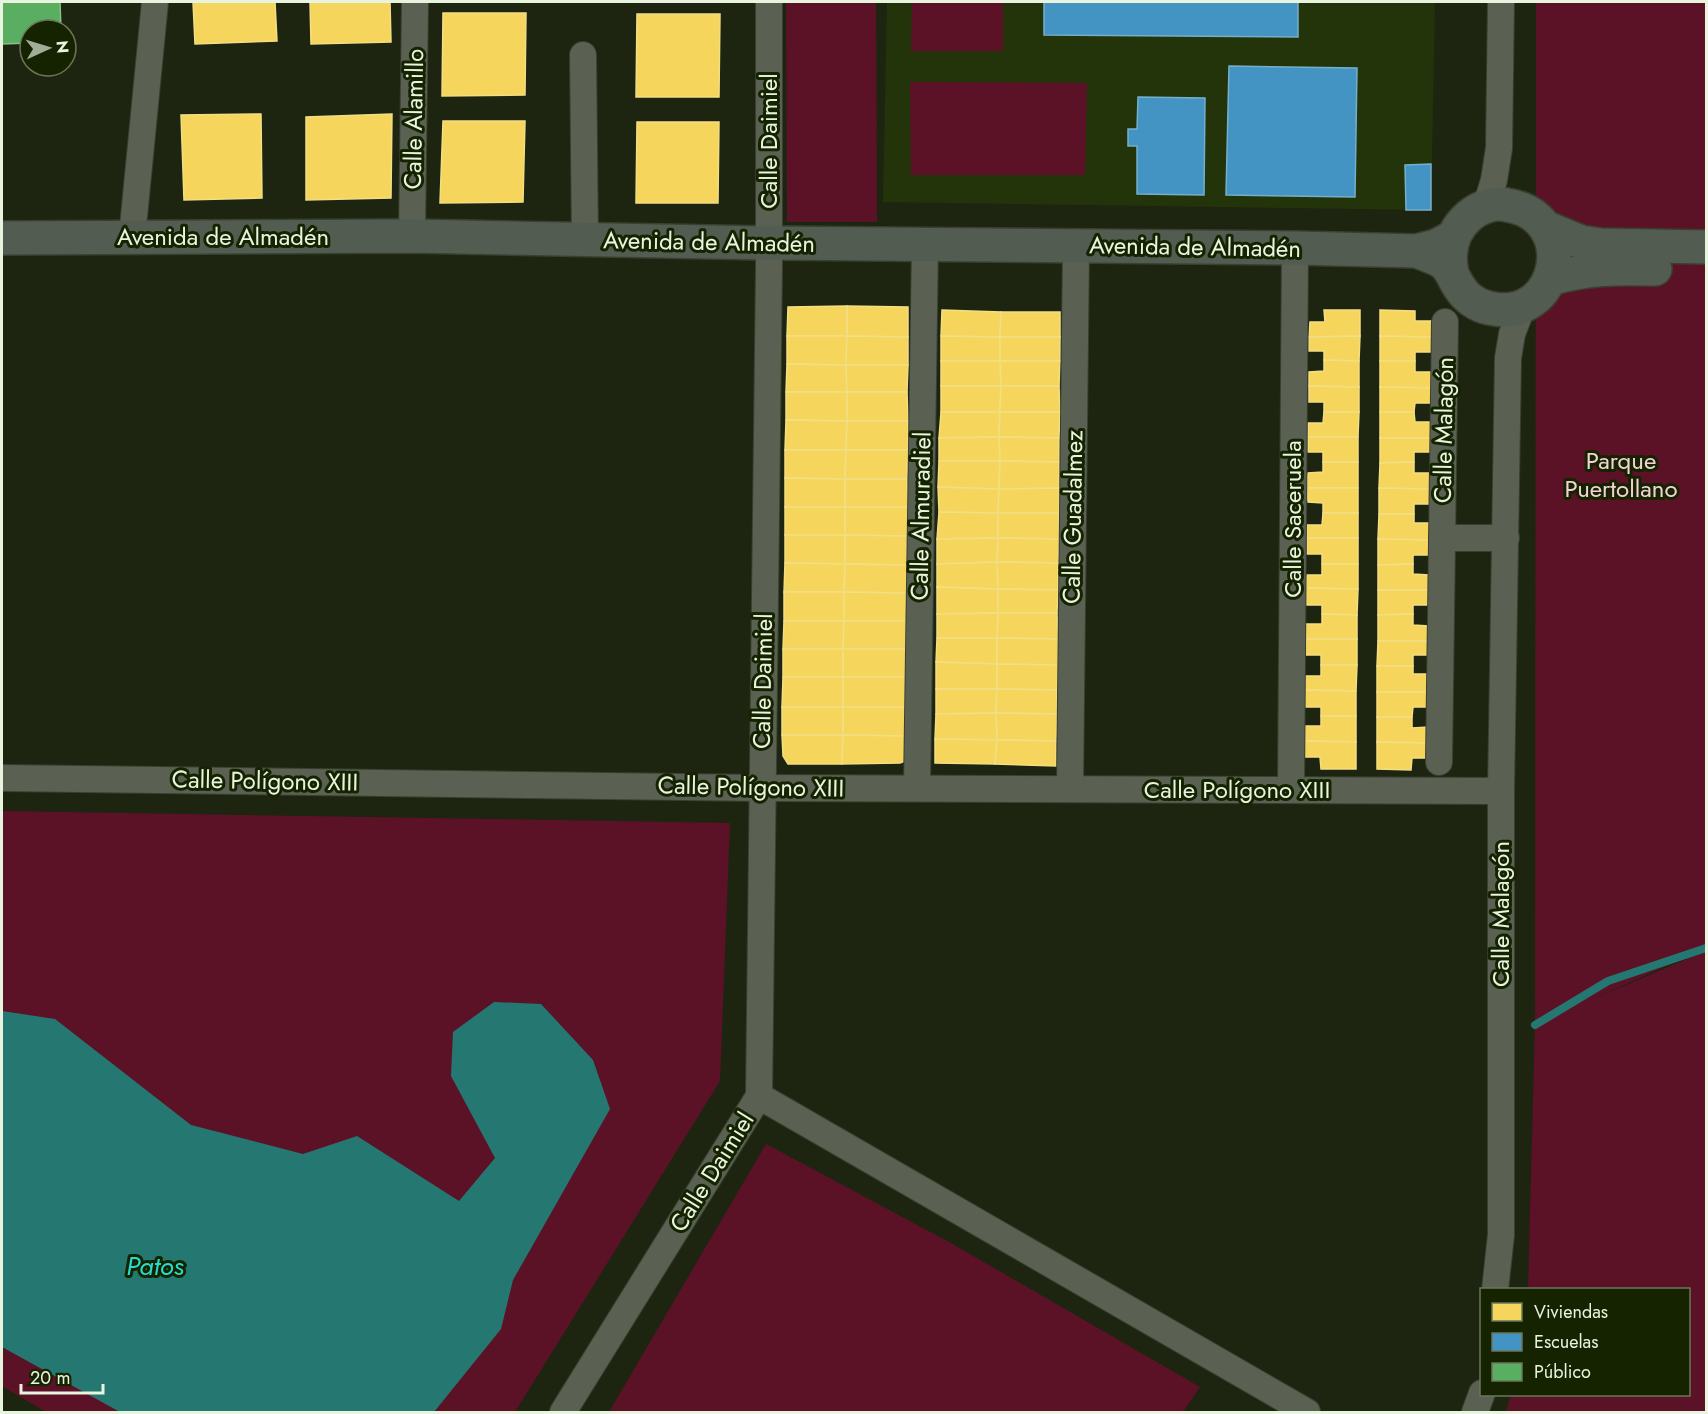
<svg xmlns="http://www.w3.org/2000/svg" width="1708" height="1414" font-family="Jost,sans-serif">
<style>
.built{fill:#23340a}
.green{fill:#5c1226}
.water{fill:#257871}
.homes{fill:#f6d55c;stroke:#f2de83;stroke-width:1.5}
.schools{fill:#4393c3;stroke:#75b0cb;stroke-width:1.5}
.public{fill:#5aae61;stroke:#85c387;stroke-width:1.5}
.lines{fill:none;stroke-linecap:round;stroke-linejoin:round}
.stream{stroke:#257871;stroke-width:8}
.minor-casing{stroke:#3a4030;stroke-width:28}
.primary-casing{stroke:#3a4030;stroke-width:36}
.minor{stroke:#5a6152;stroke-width:26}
.primary{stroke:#535c50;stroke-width:33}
.labels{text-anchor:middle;stroke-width:6;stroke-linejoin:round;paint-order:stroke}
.street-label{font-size:24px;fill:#e9f4df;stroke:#152301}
.park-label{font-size:24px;fill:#f2d4d7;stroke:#152301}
.water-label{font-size:26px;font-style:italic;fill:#26dcd3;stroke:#152301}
</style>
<rect width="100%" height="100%" fill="#1d2510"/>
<polygon class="built" points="887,2 1435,2 1431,210 883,202"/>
<g class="green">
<polygon points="786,2 876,2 877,222 787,222"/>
<polygon points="912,2 1003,2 1003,51 911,51"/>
<polygon points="1536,2 1706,2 1706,948 1591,1000 1706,951 1706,1412 1506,1412 1511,1395 1688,1394 1688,1290 1528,1289 1535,1025"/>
<polygon points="910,82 1087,83 1085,175 911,175"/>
<polygon points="2,811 730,823 720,1081 515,1412 46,1412 2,1386"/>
<polygon points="766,1144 949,1242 1200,1387 1183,1412 609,1412"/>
</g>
<polygon class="water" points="494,1002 541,1004 593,1060 610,1109 513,1280 501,1329 434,1412 120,1412 2,1347 2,1011 55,1019 191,1125 303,1154 357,1136 459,1201 495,1158 451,1076 453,1032"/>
<g class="homes">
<polygon points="193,2 275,2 277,41 195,44"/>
<polygon points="310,2 390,2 391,42 311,44"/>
<polygon points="443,13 526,13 525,95 442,96"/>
<polygon points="637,14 720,14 719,97 636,97"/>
<polygon points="261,114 262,198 184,200 181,115"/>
<polygon points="392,114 391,198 306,200 306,117"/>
<polygon points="443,121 525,121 523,202 440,203"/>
<polygon points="637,122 719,122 718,203 636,203"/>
<polygon points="847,306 908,307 908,337 847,336"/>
<polygon points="847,306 847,336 787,336 788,307"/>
<polygon points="942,310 1001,312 1000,337 941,336"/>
<polygon points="1324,310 1360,310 1360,336 1309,337 1310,322 1325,322"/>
<polygon points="1380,310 1415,311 1415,321 1432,321 1432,337 1380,336"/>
<polygon points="1001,312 1060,312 1060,337 1000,337"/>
<polygon points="787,336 847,336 846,365 787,364"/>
<polygon points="847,336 908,337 908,365 846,365"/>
<polygon points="941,336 1000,337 1000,361 941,361"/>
<polygon points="1360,336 1359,361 1324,360 1324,351 1309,351 1309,337"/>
<polygon points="1380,336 1432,337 1432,352 1415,352 1415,361 1380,361"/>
<rect x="1000" y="337" width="60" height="24"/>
<polygon points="1324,360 1359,361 1359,387 1309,386 1309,372 1324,371"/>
<polygon points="941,361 1000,361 1001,386 941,386"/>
<polygon points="1000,361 1060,361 1059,386 1001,386"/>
<polygon points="1380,361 1415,361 1415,372 1431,372 1431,388 1380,387"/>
<polygon points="787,364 846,365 847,392 786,392"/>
<polygon points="846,365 908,365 907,392 847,392"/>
<polygon points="941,386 1001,386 1000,412 941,412"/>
<polygon points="1001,386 1059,386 1060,412 1000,412"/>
<polygon points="1309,386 1359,387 1359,412 1324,412 1324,402 1309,402"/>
<polygon points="1380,387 1431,388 1431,403 1415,403 1414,412 1380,412"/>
<polygon points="786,392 847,392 847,421 786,420"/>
<polygon points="847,392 907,392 908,421 847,421"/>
<polygon points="941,412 1000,412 999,437 939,438"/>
<polygon points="1000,412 1060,412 1059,438 999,437"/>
<polygon points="1324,412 1359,412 1358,437 1308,437 1308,423 1323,423"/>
<polygon points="1380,412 1414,412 1415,422 1431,422 1431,438 1380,438"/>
<polygon points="786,420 847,421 846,450 785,450"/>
<polygon points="847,421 908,421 908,450 846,450"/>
<polygon points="999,437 1059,438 1059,462 1000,461"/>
<polygon points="999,437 1000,461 939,461 939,438"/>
<polygon points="1308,437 1358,437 1358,462 1323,462 1323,452 1308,452"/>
<polygon points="1380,438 1431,438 1431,452 1414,452 1414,462 1380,463"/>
<polygon points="785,450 846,450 845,479 785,478"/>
<polygon points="846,450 908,450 907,479 845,479"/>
<polygon points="939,461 1000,461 999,489 938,487"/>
<polygon points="1000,461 1059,462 1059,488 999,489"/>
<polygon points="1323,462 1358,462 1358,488 1307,488 1308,473 1323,472"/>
<polygon points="1414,462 1414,473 1431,473 1430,489 1379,488 1380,463"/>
<polygon points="785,478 845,479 845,507 785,507"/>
<polygon points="845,479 907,479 908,507 845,507"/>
<polygon points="938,487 999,489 998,513 939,512"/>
<polygon points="1059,488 1059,513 998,513 999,489"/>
<polygon points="1307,488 1358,488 1358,513 1323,513 1323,503 1308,502"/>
<polygon points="1379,488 1430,489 1430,504 1414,504 1414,514 1379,514"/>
<rect x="785" y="507" width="60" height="28"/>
<polygon points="845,507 908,507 907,536 845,535"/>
<polygon points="939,512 998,513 998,538 937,539"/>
<polygon points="998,513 1059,513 1059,539 998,538"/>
<polygon points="1323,513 1358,513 1358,538 1307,538 1307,525 1322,525"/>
<polygon points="1379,514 1414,514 1414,523 1430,523 1430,540 1378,539"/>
<polygon points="785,535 845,535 845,564 785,563"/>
<polygon points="845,535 907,536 907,565 845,564"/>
<polygon points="998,538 1059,539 1058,563 997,562"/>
<polygon points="998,538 997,562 937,564 937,539"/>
<polygon points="1307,538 1358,538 1358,564 1322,564 1322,554 1307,554"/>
<polygon points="1378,539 1430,540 1429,555 1413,555 1413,564 1378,565"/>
<polygon points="997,562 1058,563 1058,590 998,589"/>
<polygon points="997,562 998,589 937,587 937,564"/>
<polygon points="785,563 845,564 844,592 784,592"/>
<polygon points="845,564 907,565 906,593 844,592"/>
<polygon points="1322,564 1358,564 1358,589 1306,588 1307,575 1322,575"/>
<polygon points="1413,564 1413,574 1429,575 1429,590 1378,590 1378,565"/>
<polygon points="937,587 998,589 998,613 937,614"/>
<polygon points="1306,588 1358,589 1357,615 1322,614 1322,605 1306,605"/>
<polygon points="998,589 1058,590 1057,613 998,613"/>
<polygon points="1378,590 1429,590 1429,605 1413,605 1413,614 1378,615"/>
<rect x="784" y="592" width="60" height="29"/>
<polygon points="844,592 906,593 907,621 844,621"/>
<polygon points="998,613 1057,613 1058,639 997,638"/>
<polygon points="998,613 997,638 937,638 937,614"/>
<polygon points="1322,614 1357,615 1357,639 1306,639 1305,624 1322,624"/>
<polygon points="1413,614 1413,625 1429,626 1429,641 1378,641 1378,615"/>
<polygon points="784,621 844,621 843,649 783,649"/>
<polygon points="844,621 907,621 906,649 843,649"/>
<polygon points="937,638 997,638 997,664 936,662"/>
<polygon points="997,638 1058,639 1058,665 997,664"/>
<polygon points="1306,639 1357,639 1357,665 1321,665 1321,655 1305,655"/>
<polygon points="1378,641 1429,641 1429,655 1413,655 1413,666 1377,666"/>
<rect x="783" y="649" width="60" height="28"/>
<polygon points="843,649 906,649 905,677 843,677"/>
<polygon points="936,662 997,664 997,689 936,689"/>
<polygon points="997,664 1058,665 1057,690 997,689"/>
<polygon points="1321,665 1357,665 1356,691 1305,690 1305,676 1321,676"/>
<polygon points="1377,666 1413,666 1413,674 1429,674 1428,692 1377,692"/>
<polygon points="783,677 843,677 843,707 782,707"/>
<rect x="843" y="677" width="62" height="30"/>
<polygon points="936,689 997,689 996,713 936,714"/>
<polygon points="997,689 1057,690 1057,714 996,713"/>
<polygon points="1305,690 1356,691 1356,716 1321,716 1321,707 1305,707"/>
<polygon points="1377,692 1428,692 1429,707 1413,707 1412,717 1377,717"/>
<rect x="782" y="707" width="61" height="28"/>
<polygon points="843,707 905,707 906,736 843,735"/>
<polygon points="996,713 1057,714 1056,741 997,740"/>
<polygon points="996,713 997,740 935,739 936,714"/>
<polygon points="1321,716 1356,716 1356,742 1305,741 1304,726 1321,726"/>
<polygon points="1377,717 1412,717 1412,728 1428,727 1428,743 1377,742"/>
<polygon points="782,735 843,735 842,764 788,764 783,756"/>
<polygon points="843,735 906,736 905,758 903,762 900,763 842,764"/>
<polygon points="935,739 997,740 995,764 935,763"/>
<polygon points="997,740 1056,741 1056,766 995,764"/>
<polygon points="1305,741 1356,742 1356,769 1321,769 1320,757 1304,757"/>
<polygon points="1377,742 1428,743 1428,758 1412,758 1411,770 1377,769"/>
</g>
<g class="schools">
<polygon points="1044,2 1298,2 1298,37 1044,35"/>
<polygon points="1229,66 1357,68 1355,197 1226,195"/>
<polygon points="1138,97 1205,98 1204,195 1137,194 1137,146 1128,146 1128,129 1137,129"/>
<polygon points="1431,164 1431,210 1406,210 1405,165"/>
</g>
<polygon class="public" points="2,2 60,2 61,30 30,30 30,43 2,44"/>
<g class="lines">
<polyline class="stream" points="1535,1025 1608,981 1706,948"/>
<defs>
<g id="minor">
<polyline points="583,55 585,240"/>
<polyline points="1486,206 1494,180 1499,148 1501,2"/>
<polyline points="412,236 415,2"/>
<polyline points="132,237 155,2"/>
<polyline points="1442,538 1506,538"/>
<polyline points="1439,762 1445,322"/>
<polyline points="2,778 762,788 1501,791"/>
<polyline points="917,788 925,244"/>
<polyline points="1070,789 1076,246"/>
<polyline points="1291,790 1295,248"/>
<polyline points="759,1096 1307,1412"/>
<polyline points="1495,1290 1501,1235 1501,791 1508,358 1512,334 1523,305"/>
<polyline points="563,1412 759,1096 769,267 769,2"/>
<polyline points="1475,1412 1482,1393"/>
</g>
<g id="primary">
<polyline points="1547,228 1581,242 1601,245 1706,247"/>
<polyline points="2,238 412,236 769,243 1295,248 1417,251 1436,246 1453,237"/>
<path d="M1417 251C1425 255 1435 257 1442 262 1451 268 1454 280 1460 288 1466 298 1478 306 1489 308 1560 325 1582 217 1507 205 1495 202 1479 207 1469 216 1452 231 1447 250 1452 273"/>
<path d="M1550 279C1587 268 1617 268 1655 269"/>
</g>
</defs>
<use href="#minor" class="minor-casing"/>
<use href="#primary" class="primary-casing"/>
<use href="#minor" class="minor"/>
<use href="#primary" class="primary"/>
</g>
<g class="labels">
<g class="street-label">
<text transform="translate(414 119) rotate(-89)" y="8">Calle Alamillo</text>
<text transform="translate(769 141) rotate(-90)" y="8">Calle Daimiel</text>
<text x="223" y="245">Avenida de Almadén</text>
<text transform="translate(709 242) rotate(1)" y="8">Avenida de Almadén</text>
<text transform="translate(1195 247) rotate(1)" y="8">Avenida de Almadén</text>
<text transform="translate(1444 430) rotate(-89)" y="8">Calle Malagón</text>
<text transform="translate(921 516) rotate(-89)" y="8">Calle Almuradiel</text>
<text transform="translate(1073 517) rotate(-89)" y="8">Calle Guadalmez</text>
<text transform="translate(1293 519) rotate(-90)" y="8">Calle Saceruela</text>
<text transform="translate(763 681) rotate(-89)" y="8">Calle Daimiel</text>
<text transform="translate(265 781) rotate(1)" y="8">Calle Polígono XIII</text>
<text transform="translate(751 787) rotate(1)" y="8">Calle Polígono XIII</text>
<text x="1237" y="798">Calle Polígono XIII</text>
<text transform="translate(1501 914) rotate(-90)" y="8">Calle Malagón</text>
<text transform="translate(712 1172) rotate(-58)" y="8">Calle Daimiel</text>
</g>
<g class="park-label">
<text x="1621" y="469">Parque<tspan x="1621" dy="28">Puertollano</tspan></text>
</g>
<g class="water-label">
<text x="155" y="1275">Patos</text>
</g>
</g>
<rect width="1708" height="1414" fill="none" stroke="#e9f4df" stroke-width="6"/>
<rect x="1480" y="1288" width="210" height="108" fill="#152301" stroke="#6a775a" stroke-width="1.5"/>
<rect x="1492" y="1303" width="30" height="18" fill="#f6d55c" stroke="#6a775a" stroke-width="1.5"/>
<text x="1534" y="1318" font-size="18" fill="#e9f4df">Viviendas</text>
<rect x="1492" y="1333" width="30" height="18" fill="#4393c3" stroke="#6a775a" stroke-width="1.5"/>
<text x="1534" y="1348" font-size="18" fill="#e9f4df">Escuelas</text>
<rect x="1492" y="1363" width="30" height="18" fill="#5aae61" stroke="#6a775a" stroke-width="1.5"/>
<text x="1534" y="1378" font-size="18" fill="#e9f4df">Público</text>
<g transform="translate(48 48) rotate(86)"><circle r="28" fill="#152301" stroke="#6a775a" stroke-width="1.5"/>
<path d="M0-4.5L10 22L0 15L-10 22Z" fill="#a2ac97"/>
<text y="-9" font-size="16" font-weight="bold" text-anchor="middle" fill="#e9f4df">N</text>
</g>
<path d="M21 1384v9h82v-9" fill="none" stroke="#e9f4df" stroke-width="3"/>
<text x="30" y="1384" font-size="18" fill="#e9f4df" stroke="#152301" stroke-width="4.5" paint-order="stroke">20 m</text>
</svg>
